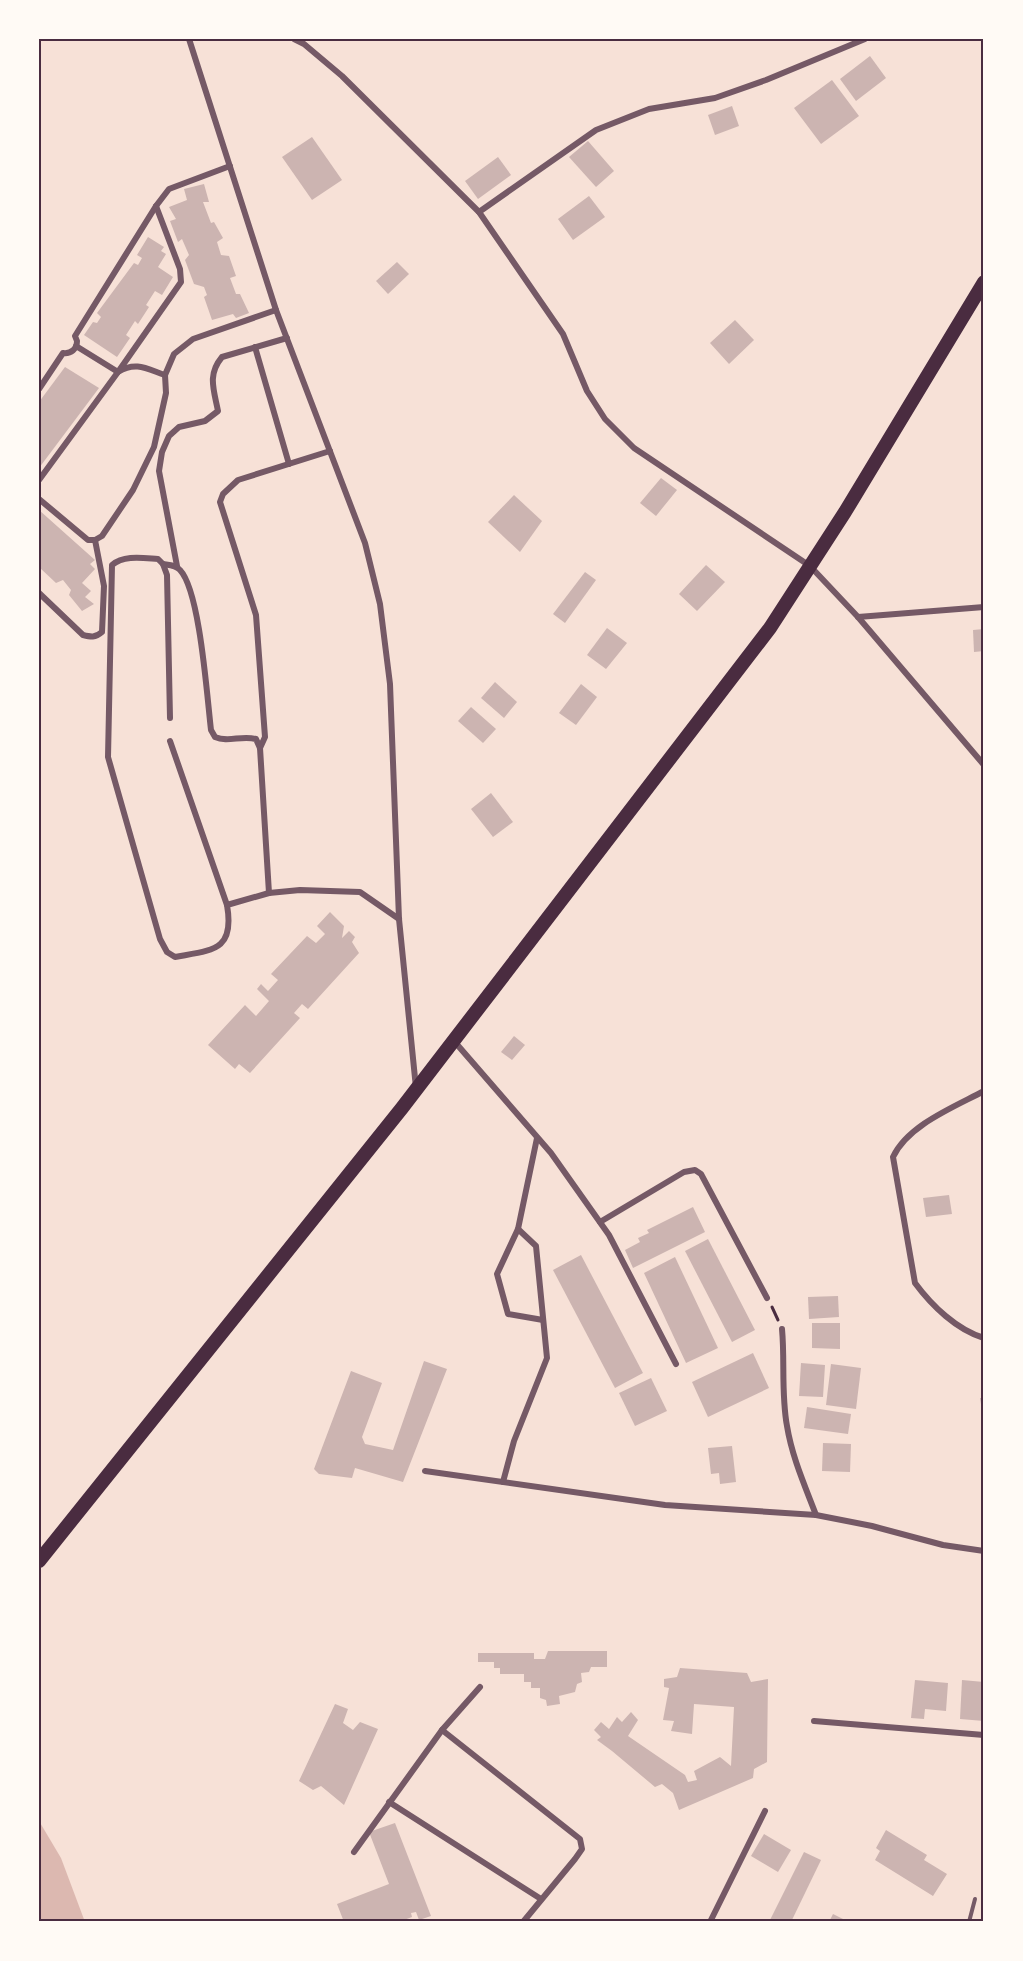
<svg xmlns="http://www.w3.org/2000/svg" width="1023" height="1961" font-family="'Fira Sans Condensed',sans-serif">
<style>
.water{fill:#dcb8b0}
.building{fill:#ccb4b1}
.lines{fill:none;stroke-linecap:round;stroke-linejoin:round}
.path{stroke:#4a2c40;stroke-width:3}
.service{stroke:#755966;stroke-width:4}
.minor{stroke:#755966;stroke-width:6}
.primary{stroke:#4a2c40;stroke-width:14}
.neatline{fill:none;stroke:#4a2c40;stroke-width:2}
</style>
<rect width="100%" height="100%" fill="#f7e1d7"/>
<polygon class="water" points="39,1821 61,1858 85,1922 39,1922"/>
<g class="building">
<polygon points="870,56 886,78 856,101 840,79"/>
<polygon points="832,80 859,116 821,144 794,108"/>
<polygon points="732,106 739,126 715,135 708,115"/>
<polygon points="312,137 342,180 312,200 282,157"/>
<polygon points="588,141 614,171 596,187 569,157"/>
<polygon points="498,157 511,175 478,199 465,181"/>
<polygon points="204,184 209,202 203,202 211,223 214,222 223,238 217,242 221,255 229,256 236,276 230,278 236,294 240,294 249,313 236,318 233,314 212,320 204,297 207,295 204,287 194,284 185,260 189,255 182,239 178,242 170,221 176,219 169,207 187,200 184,189"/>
<polygon points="589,196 605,217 573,240 558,219"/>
<polygon points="148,237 164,247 161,251 166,254 158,267 173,277 162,295 155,291 146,305 149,307 138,324 135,321 126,335 130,338 117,357 84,335 93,322 97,323 101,317 97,313 134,263 138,265 142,258 137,255"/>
<polygon points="397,262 409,274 388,294 376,281"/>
<polygon points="735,320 754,340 729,364 710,343"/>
<polygon points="65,367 99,388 39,468 39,402"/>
<polygon points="661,478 677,490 656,516 640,503"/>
<polygon points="514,495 542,521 520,552 488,522"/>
<polygon points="39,510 95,560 90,564 95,569 82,583 91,591 85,597 94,604 82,611 69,595 71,590 63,580 56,583 39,567"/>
<polygon points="706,565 725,582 697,611 679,594"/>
<polygon points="585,572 596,580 565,623 553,614"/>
<polygon points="607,628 627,643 606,669 587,655"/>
<polygon points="984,629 984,651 974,652 973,630"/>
<polygon points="495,682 517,702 504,718 481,698"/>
<polygon points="581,684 597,697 576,725 559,713"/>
<polygon points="471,707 496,729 483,743 458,721"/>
<polygon points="491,793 513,822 493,837 471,809"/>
<polygon points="330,912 344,926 342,938 349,931 355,937 352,942 359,953 308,1009 302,1004 294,1013 300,1018 250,1073 239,1064 235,1069 208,1045 245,1005 256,1016 269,1001 257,989 261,984 268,991 278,980 271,974 307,936 316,943 325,934 317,926"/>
<polygon points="514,1036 525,1045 512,1060 501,1052"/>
<polygon points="949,1195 952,1214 926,1217 923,1198"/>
<polygon points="693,1207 705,1232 633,1268 625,1250 640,1242 638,1238 649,1233 647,1230"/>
<polygon points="708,1239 755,1330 732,1342 685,1251"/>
<polygon points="581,1255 643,1373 615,1388 553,1270"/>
<polygon points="675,1257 718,1348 686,1363 644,1273"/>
<polygon points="838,1296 839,1317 809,1319 808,1297"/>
<polygon points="812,1323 840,1323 840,1349 812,1348"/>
<polygon points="753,1353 769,1388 708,1417 692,1382"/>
<polygon points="424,1361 447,1369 403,1482 355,1468 352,1478 319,1474 314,1469 351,1371 382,1383 362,1437 365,1444 393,1450"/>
<polygon points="801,1363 825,1365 823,1397 799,1396"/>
<polygon points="831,1364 861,1368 856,1409 826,1405"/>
<polygon points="651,1378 667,1411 635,1426 619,1393"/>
<polygon points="980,1398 984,1398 984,1416 983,1416"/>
<polygon points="807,1407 851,1414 848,1434 804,1428"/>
<polygon points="823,1443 851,1444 850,1472 822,1471"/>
<polygon points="732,1446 736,1482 720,1484 719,1473 711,1474 708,1448"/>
<polygon points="548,1651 607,1651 607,1667 591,1667 589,1672 581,1673 582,1682 577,1684 575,1692 559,1696 560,1704 547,1706 546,1700 540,1698 540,1688 531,1688 531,1682 524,1682 524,1674 500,1674 500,1668 494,1668 494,1662 478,1662 478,1653 534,1653 534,1659 545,1659"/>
<polygon points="680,1668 747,1673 751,1682 768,1679 767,1762 754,1769 753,1778 679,1810 673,1793 662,1784 655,1787 612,1751 597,1740 601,1737 594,1730 601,1722 609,1729 617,1717 622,1722 631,1712 638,1720 628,1736 685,1775 688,1782 697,1780 694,1771 720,1757 731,1766 734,1707 694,1704 692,1734 671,1731 674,1721 663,1720 669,1688 664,1687 664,1679 677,1677"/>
<polygon points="915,1680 948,1683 946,1711 925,1709 924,1719 911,1718"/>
<polygon points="962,1680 984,1682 984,1721 960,1719"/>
<polygon points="335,1704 348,1709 343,1723 353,1730 360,1722 378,1729 344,1805 321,1786 313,1790 299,1781"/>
<polygon points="395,1823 431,1916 419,1920 416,1912 411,1913 412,1917 404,1920 405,1922 344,1922 337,1904 389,1884 369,1832"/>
<polygon points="886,1830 927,1855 924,1860 947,1874 933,1896 875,1860 880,1851 876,1848"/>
<polygon points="764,1834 791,1850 778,1872 751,1856"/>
<polygon points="804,1852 821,1860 791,1922 769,1922"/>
<polygon points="833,1914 849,1922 829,1922"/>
</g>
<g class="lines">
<polyline class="path" points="772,1307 778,1320"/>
<polyline class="service" points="969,1922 975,1899"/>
<g class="minor">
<polyline points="189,39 276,310 365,543 380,604 390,684 399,919 416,1088"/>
<polyline points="294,39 304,44 342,76 479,212 563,334 587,391 605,419 634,448 810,566 858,617 984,765"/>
<polyline points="479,212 596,130 649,109 715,98 766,80 865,39"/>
<polyline points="76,346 118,372 181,282 180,269 156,206"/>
<polyline points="255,347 289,464"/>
<path d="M39 389 63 353C71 354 77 349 77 341L75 336 156 206 169 189 230 166"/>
<path d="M39 480 118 372C136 361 147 369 165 375"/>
<polyline points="39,499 88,540 95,540 102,536 133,490 154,447 166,393 165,375 174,354 193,339 276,310"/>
<path d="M163 564C169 565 176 565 180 570 200 591 207 697 211 730L215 737C228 743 241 735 256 739L260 748 269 893"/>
<path d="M177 566 159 471 162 452 169 436 179 427 205 421 218 411C214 390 207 375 222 357L287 338"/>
<path d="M39 593 83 635C91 637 95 638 102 632L104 586 95 540"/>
<polyline points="858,617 984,607"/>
<path d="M170 718 167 575 163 564 158 559C142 558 124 555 112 565L108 757 160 939 167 952 175 957C213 950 235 951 227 905L269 893 300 890 360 892 399 919"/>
<polyline points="170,741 227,905"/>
<polyline points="260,748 265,737 256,615 220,502 223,494 238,480 330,451"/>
<polyline points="454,1041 551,1153 609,1235 676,1364"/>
<path d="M984 1091C954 1107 908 1125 893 1157L915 1283C932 1306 957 1330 984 1338"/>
<polyline points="537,1138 518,1229 497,1274 508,1314 543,1320"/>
<polyline points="600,1222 684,1172 695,1170 701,1174 767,1298"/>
<path d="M782 1329C785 1361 781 1394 787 1426 792 1457 805 1486 816 1515"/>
<polyline points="425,1471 665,1505 816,1515 872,1526 943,1545 984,1551"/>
<polyline points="503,1482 514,1441 547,1358 536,1246 518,1229"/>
<polyline points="814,1721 984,1735"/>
<polyline points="442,1730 580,1839 582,1849 575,1859 523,1922"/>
<polyline points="389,1802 541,1899"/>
<polyline points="354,1852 442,1730 480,1687"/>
<polyline points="710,1922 765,1811"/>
</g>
<polyline class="primary" points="39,1561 402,1108 770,628 845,512 984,282"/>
</g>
<rect width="1023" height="1961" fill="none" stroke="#fffaf5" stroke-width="81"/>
<rect x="40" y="40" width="942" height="1880" class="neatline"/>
</svg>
